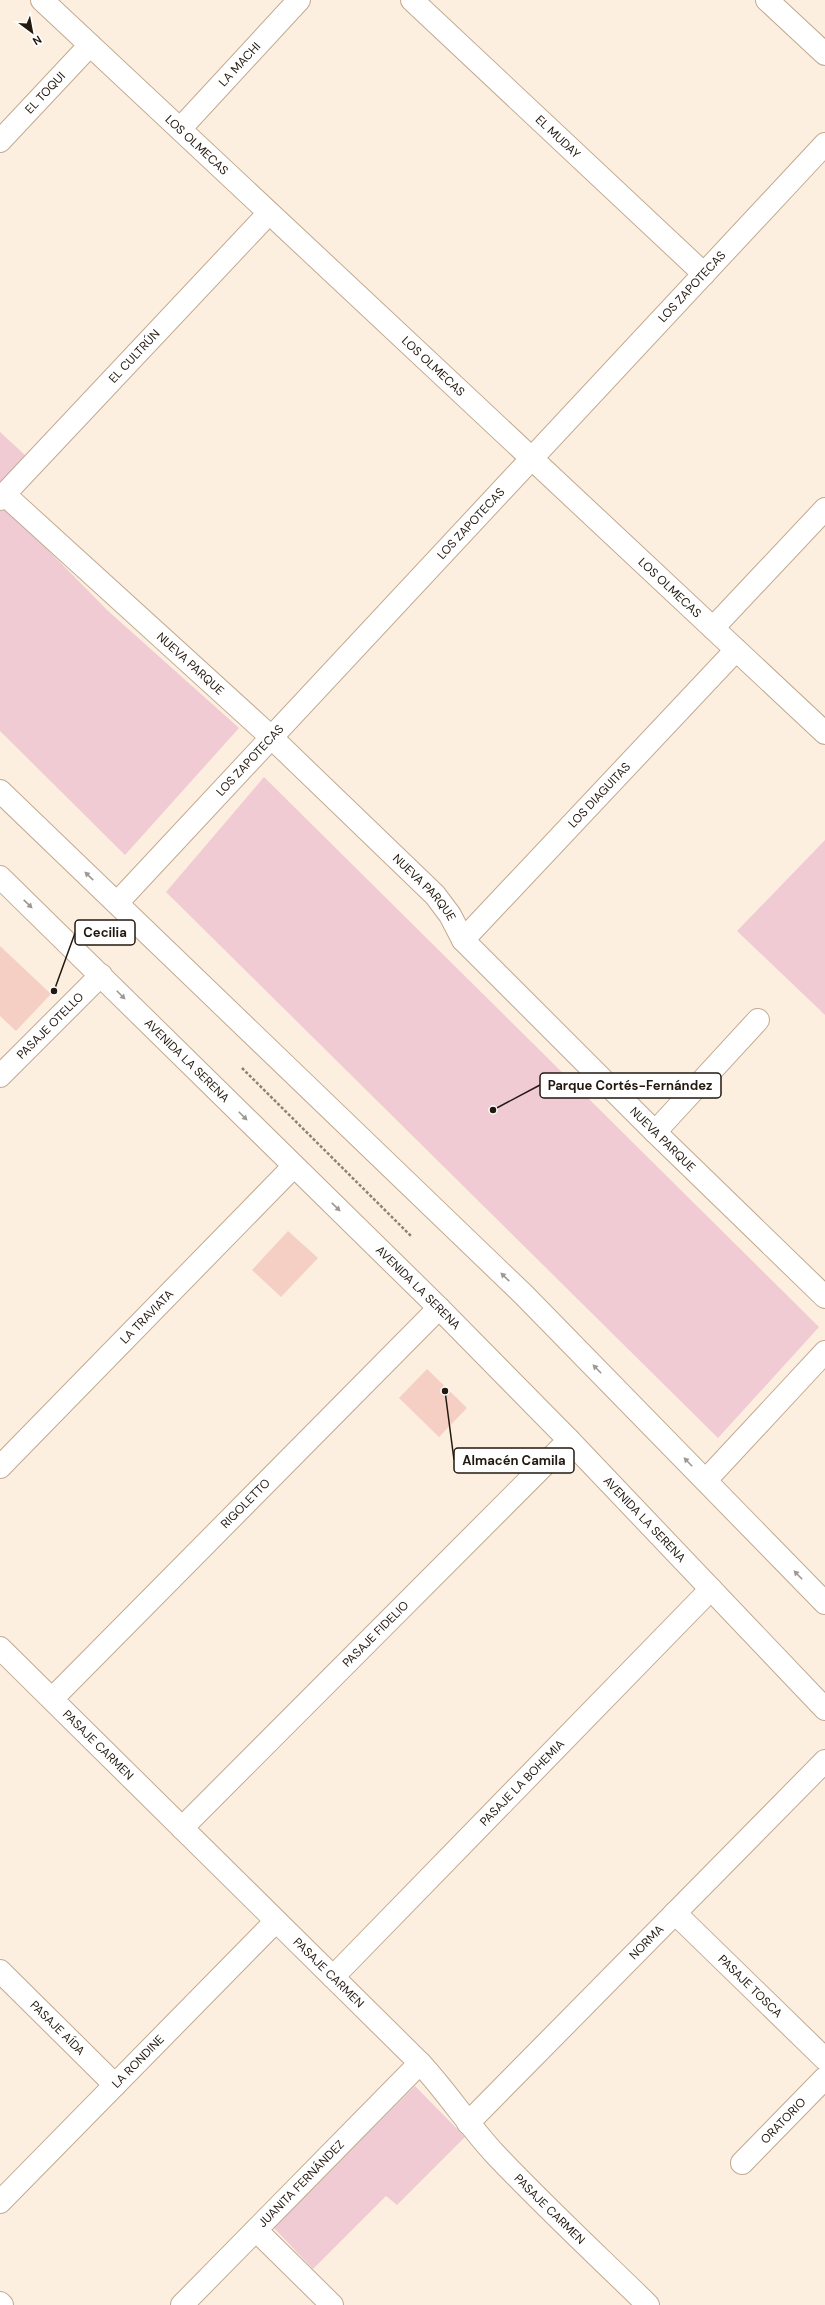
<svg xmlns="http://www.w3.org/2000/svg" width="825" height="2305" font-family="'DM Sans',sans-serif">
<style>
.green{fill:#f0cbd4}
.building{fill:#f5cfc4}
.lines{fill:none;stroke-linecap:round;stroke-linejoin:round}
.minor-casing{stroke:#c1aa91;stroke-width:24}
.secondary-casing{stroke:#c1aa91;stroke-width:24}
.path{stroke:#8c8174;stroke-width:2.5;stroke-dasharray:3 2;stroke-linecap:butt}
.minor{stroke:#fff;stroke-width:22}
.secondary{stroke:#fff;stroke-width:22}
.oneway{fill:#9c9893}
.labels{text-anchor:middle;stroke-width:3;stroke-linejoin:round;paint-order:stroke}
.street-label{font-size:12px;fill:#221910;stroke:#fff}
.leader{fill:none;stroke:#221910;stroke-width:1.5}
.callout-dot{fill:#221910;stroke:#fff;stroke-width:1.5}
.callout{fill:#fff;stroke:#221910;stroke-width:1.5}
.callout-label{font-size:13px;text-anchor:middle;font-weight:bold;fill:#221910}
</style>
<rect width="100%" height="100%" fill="#fdefdf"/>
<g class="green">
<polygon points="0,432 26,456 0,486"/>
<polygon points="0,501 107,610 239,728 125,855 0,731"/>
<polygon points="264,777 819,1327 718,1438 166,892"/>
<polygon points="825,840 825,1015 737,931"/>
<polygon points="415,2086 465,2137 397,2205 386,2196 313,2269 273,2227"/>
</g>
<g class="building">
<polygon points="0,946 51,994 16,1031 0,1016"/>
<polygon points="288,1231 318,1258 281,1297 252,1270"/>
<polygon points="427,1369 467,1408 439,1437 399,1398"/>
</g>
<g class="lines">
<defs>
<g id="minor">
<path id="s1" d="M42 0 825 733"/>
<path id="s2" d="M412 0 704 274"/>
<polyline points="767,0 825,54"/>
<path id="s3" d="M180 129 299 0"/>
<path id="s4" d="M0 141 90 45"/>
<path id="s5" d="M4 494 271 737 435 895 450 915 463 940 655 1132 825 1297"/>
<path id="s6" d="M0 499 269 213"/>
<polyline points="713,628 825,509"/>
<path id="s7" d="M117 903 825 144"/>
<path id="s8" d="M463 940 736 650"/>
<path id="s9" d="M0 1076 101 975"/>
<polyline points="655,1132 758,1020"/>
<path id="s10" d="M0 1467 294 1166"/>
<polyline points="706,1480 825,1352"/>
<path id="s11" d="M0 1648 420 2063C447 2092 468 2125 495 2154 544 2206 597 2255 648 2305"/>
<path id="s12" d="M52 1699 439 1308"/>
<path id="s13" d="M182 1828 569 1440"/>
<path id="s14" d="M675 1913 825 2059"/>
<path id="s15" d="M0 1971 115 2085"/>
<path id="s16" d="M333 1977 711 1589"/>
<path id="s17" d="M468 2123 825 1761"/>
<path id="s18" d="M742 2163 825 2078"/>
<path id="s19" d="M0 2202 276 1921"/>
<polyline points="256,2230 332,2305"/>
<polyline points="0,2303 2,2305"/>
<path id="s20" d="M182 2305 420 2063"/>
</g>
<g id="secondary">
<polyline points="0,791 524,1295 825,1603"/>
<path id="s21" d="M0 877 439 1308 569 1440 825 1709"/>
</g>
</defs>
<use href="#minor" class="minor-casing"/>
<use href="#secondary" class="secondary-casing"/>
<polyline class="path" points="242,1068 411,1236"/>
<use href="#minor" class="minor"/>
<use href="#secondary" class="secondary"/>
</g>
<defs><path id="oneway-solid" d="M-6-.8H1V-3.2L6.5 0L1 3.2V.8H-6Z"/></defs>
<g class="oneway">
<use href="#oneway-solid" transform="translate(89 876) rotate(-136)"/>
<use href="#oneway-solid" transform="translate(28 904) rotate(44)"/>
<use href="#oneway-solid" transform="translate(121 995) rotate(45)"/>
<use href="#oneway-solid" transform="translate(243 1116) rotate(45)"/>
<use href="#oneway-solid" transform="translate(336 1207) rotate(44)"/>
<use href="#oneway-solid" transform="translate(505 1277) rotate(-136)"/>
<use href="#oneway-solid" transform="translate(597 1369) rotate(-134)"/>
<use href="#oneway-solid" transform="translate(688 1462) rotate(-134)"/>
<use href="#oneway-solid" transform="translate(798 1575) rotate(-134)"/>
</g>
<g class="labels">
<g class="street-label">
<text dy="4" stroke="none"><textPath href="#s3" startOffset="88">LA MACHI</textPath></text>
<text dy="4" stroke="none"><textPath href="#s4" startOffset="66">EL TOQUI</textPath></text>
<text dy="4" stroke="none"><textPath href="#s2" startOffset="200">EL MUDAY</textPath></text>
<text dy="4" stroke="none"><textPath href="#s1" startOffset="212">LOS OLMECAS</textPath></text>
<text dy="4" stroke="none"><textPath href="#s7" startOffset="843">LOS ZAPOTECAS</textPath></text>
<text dy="4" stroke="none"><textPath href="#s6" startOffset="196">EL CULTRÚN</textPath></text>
<text dy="4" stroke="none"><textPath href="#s1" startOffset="536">LOS OLMECAS</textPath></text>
<text dy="4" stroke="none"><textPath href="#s7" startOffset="519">LOS ZAPOTECAS</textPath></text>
<text dy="4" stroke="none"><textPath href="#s1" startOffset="860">LOS OLMECAS</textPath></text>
<text dy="4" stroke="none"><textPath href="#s5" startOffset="252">NUEVA PARQUE</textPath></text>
<text dy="4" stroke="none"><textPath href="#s7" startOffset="195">LOS ZAPOTECAS</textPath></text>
<text dy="4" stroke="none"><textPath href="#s8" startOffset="199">LOS DIAGUITAS</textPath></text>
<text dy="4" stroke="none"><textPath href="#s5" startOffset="576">NUEVA PARQUE</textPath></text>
<text dy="4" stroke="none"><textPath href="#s9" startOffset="71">PASAJE OTELLO</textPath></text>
<text dy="4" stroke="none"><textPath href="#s21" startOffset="262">AVENIDA LA SERENA</textPath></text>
<text dy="4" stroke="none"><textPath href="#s5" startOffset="924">NUEVA PARQUE</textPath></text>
<text dy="4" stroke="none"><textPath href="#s21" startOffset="586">AVENIDA LA SERENA</textPath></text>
<text dy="4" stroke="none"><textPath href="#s10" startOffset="210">LA TRAVIATA</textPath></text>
<text dy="4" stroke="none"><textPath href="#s12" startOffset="275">RIGOLETTO</textPath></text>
<text dy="4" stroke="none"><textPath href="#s21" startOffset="910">AVENIDA LA SERENA</textPath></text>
<text dy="4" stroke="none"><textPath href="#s13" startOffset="274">PASAJE FIDELIO</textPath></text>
<text dy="4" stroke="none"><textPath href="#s11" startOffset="138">PASAJE CARMEN</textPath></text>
<text dy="4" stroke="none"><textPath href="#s16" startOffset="271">PASAJE LA BOHEMIA</textPath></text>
<text dy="4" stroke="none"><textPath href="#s17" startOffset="254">NORMA</textPath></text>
<text dy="4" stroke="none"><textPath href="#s11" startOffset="462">PASAJE CARMEN</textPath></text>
<text dy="4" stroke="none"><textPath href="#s14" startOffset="105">PASAJE TOSCA</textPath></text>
<text dy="4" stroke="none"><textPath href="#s15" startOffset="81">PASAJE AÍDA</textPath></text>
<text dy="4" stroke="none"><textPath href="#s19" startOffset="197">LA RONDINE</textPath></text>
<text dy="4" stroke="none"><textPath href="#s18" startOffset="59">ORATORIO</textPath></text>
<text dy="4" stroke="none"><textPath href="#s20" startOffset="170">JUANITA FERNÁNDEZ</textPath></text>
<text dy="4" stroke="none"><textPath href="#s11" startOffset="786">PASAJE CARMEN</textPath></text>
</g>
</g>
<path class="leader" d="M54 991L75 933M493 1110L540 1085M445 1391L454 1460"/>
<g class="callout-dot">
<circle cx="54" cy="991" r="4"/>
<circle cx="493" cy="1110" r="4"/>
<circle cx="445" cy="1391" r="4"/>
</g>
<g class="callout">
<rect x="75" y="920" width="60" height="25" rx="4"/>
<rect x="540" y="1073" width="181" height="25" rx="4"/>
<rect x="454" y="1448" width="120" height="25" rx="4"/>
</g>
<g class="callout-label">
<text x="105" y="937">Cecilia</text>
<text x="630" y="1090">Parque Cortés-Fernández</text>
<text x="514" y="1465">Almacén Camila</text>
</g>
<g transform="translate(32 32) rotate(148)" stroke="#ffffff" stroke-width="3" paint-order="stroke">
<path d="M0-3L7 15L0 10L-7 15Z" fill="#221910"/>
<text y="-6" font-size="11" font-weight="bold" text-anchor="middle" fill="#221910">N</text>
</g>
</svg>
